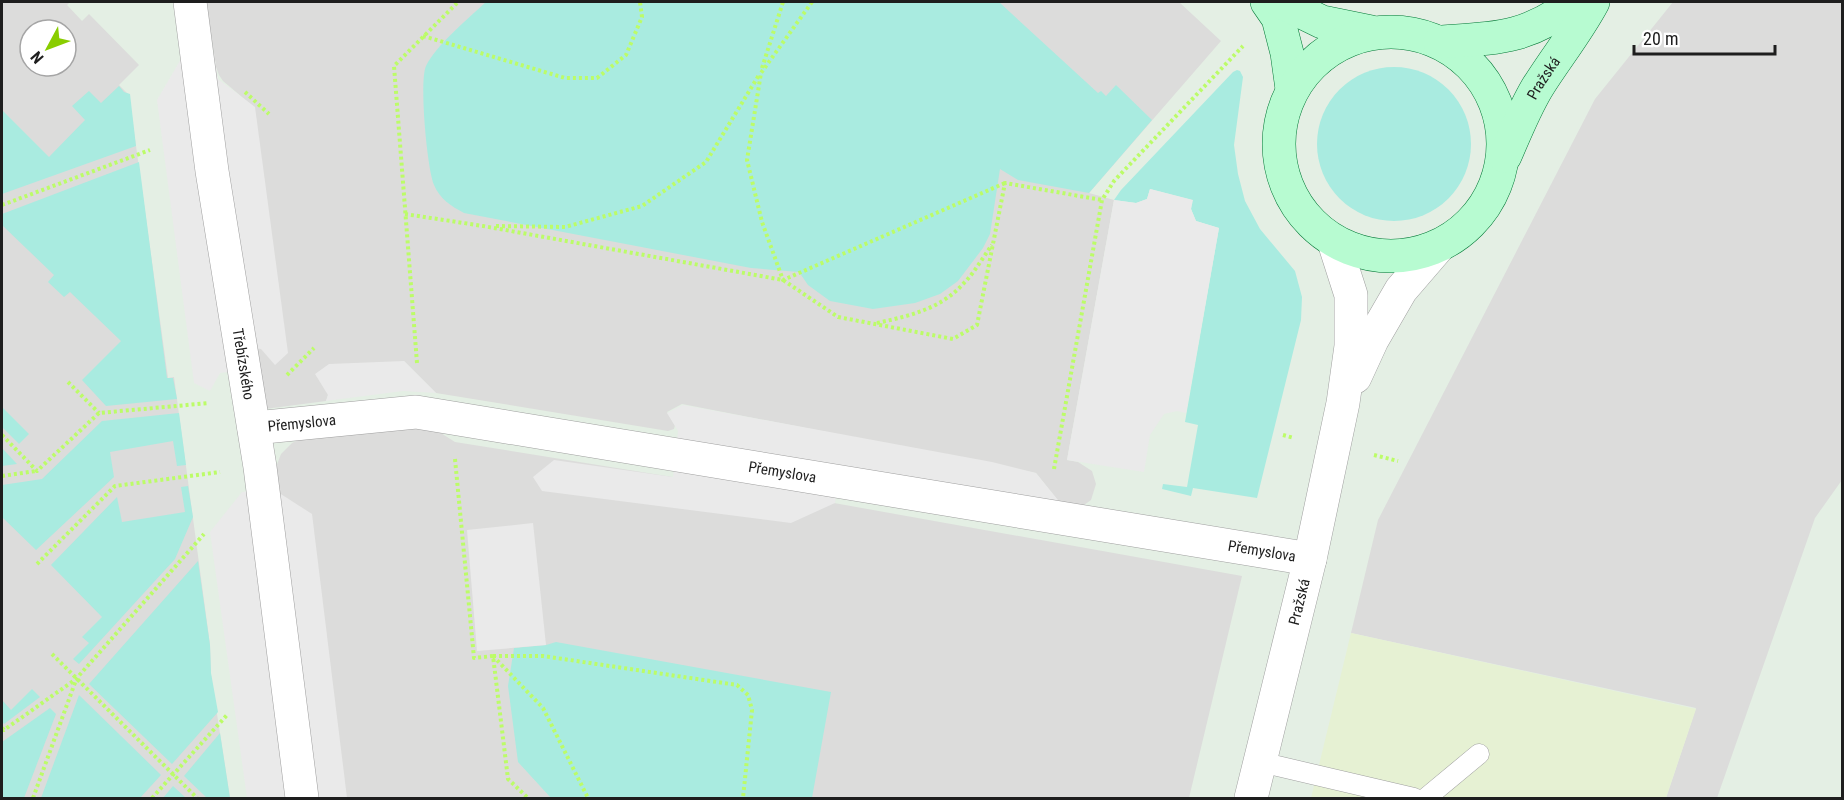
<svg xmlns="http://www.w3.org/2000/svg" width="1844" height="800" font-family="'Roboto Condensed',sans-serif">
<style>
.residential{fill:#dcdcdb;fill-rule:evenodd}
.commercial{fill:#e6f1d3}
.grass{fill:#a9ebe0}
.parking{fill:#eaeaea}
.lines{fill:none;stroke-linecap:round;stroke-linejoin:round}
.service-casing{stroke:#9f9f9f;stroke-width:21}
.minor-casing{stroke:#9f9f9f;stroke-width:34}
.tertiary-casing{stroke:#9f9f9f;stroke-width:34}
.secondary-casing{stroke:#037836;stroke-width:34}
.path{stroke:#bcfc68;stroke-width:4;stroke-dasharray:3 3;stroke-linecap:butt}
.service{stroke:#fff;stroke-width:20}
.minor{stroke:#fff;stroke-width:33}
.tertiary{stroke:#fff;stroke-width:33}
.secondary{stroke:#b7fbd1;stroke-width:33}
.labels{text-anchor:middle;stroke-width:5;stroke-linejoin:round;paint-order:stroke}
.street-label{font-size:15px;fill:#1e1e1e;stroke:#fff}
</style>
<rect width="100%" height="100%" fill="#e4efe4"/>
<g class="residential">
<path d="M2 2H70L67 5 82 21 89 14 139 65 119 85 129 95 168 378 174 377 210 645 211 675 230 798H2ZM30 30H66V66H30Z"/>
<polygon points="206,2 1179,2 1221,41 1089,193 1114,200 1067,460 1078,462 1092,471 1096,484 1091,500 1080,508 1059,502 1036,473 682,404 667,412 675,425 674,429 668,431 436,393 404,361 328,395 326,401 265,409 253,353 255,108 223,81 219,75 216,67"/>
<polygon points="1673,2 1842,2 1842,480 1815,518 1717,798 1666,798 1696,708 1351,633 1378,520 1595,99"/>
<polygon points="414,424 433,428 455,442 834,503 1242,576 1189,798 346,798 273,490 273,475 281,454 292,443 307,436"/>
</g>
<polygon class="commercial" points="1351,633 1696,709 1666,798 1311,798"/>
<g class="grass">
<path d="M486 2H999L1098 93 1101 91 1106 96 1116 85 1152 120 1089 193 1018 180 1000 169 990 234 983 248 958 281 940 294 915 303 873 309 830 301 808 285 799 272 751 268 464 213C451 206 440 199 434 185 427 168 419 81 426 66 436 45 469 18 486 2Z"/>
<circle cx="1394" cy="144" r="77"/>
<polygon points="1237,70 1240,71 1243,77 1234,145 1238,174 1245,201 1260,229 1295,271 1302,297 1301,320 1257,498 1193,488 1191,496 1162,489 1163,484 1187,487 1198,425 1185,422 1219,228 1196,221 1191,209 1192,200 1150,189 1147,199 1136,203 1114,200 1121,190 1233,72"/>
<polygon points="119,86 124,92 130,94 136,146 2,194 2,110 49,157 85,120 72,106 89,91 101,103"/>
<polygon points="139,162 167,378 173,378 177,399 106,406 82,380 121,341 70,292 64,297 48,282 54,275 3,226 2,227 2,214"/>
<polygon points="2,407 29,434 19,444 2,427"/>
<polygon points="179,413 186,465 177,466 173,441 110,452 114,477 36,550 2,517 2,485 42,479 102,421"/>
<polygon points="2,448 17,464 2,466"/>
<polygon points="188,486 193,517 175,559 79,664 73,659 89,643 82,637 102,617 51,565 117,497 122,522 185,512 181,487"/>
<polygon points="198,561 210,645 211,673 218,712 172,764 89,684"/>
<polygon points="556,642 831,692 812,798 551,798 518,762 508,686 514,648 546,645"/>
<polygon points="32,689 40,697 4,724 2,721 2,700 11,710"/>
<polygon points="79,695 161,775 140,798 41,798"/>
<polygon points="50,708 56,714 24,798 2,798 2,742"/>
<polygon points="220,733 230,798 207,798 184,776"/>
<polygon points="173,786 186,798 163,798"/>
</g>
<g class="parking">
<polygon points="185,52 214,53 218,79 255,107 288,353 275,365 261,349 256,348 255,369 220,373 210,391 194,383 157,100"/>
<polygon points="1150,189 1193,200 1191,209 1196,221 1219,228 1186,413 1177,411 1164,414 1150,435 1144,472 1067,460 1114,200 1136,203 1147,199"/>
<polygon points="404,361 436,393 403,391 326,401 328,395 315,374 329,364"/>
<polygon points="683,405 992,462 1036,473 1062,505 841,470 835,503 791,523 542,491 533,477 554,460 673,477 678,431 667,413"/>
<polygon points="273,489 312,514 347,798 247,798 210,532 242,492"/>
<polygon points="533,523 546,645 477,651 467,530"/>
</g>
<g class="lines">
<defs>
<g id="service">
<polyline points="1260,762 1414,798"/>
<polyline points="1426,798 1479,754"/>
</g>
<g id="minor">
<path id="s1" d="M190 2 212 171 260 467 302 798"/>
<path id="s2" d="M254 428 416 412 1310 559"/>
</g>
<g id="tertiary">
<polyline points="1355,377 1372,340 1401,290 1438,247"/>
<path id="s3" d="M1251 798 1310 559 1343 403 1351 346V295L1334 242"/>
</g>
<g id="secondary">
<polyline points="1267,2 1278,18 1287,53 1292,89"/>
<polyline points="1281,2 1322,22 1371,32"/>
<circle cx="1391" cy="144" r="112"/>
<path d="M1440 42C1498 38 1527 39 1575 2"/>
<path id="s4" d="M1505 156C1515 133 1524 110 1537 88 1555 59 1577 32 1593 2"/>
</g>
</defs>
<use href="#service" class="service-casing"/>
<use href="#minor" class="minor-casing"/>
<use href="#tertiary" class="tertiary-casing"/>
<use href="#secondary" class="secondary-casing"/>
<g class="path">
<polyline points="812,2 761,73 747,160 762,222 783,280 1005,183"/>
<polyline points="423,36 565,78 597,78 626,55 642,17 640,2"/>
<polyline points="762,68 783,2"/>
<polyline points="245,92 269,114"/>
<polyline points="2,205 150,150"/>
<polyline points="405,214 483,226 783,280 838,317 953,339 977,325 1005,183 1102,200"/>
<polyline points="496,226 565,227 642,206 706,162 759,75"/>
<path d="M877 323C909 316 941 309 964 283 975 272 983 257 992 245"/>
<polyline points="417,363 394,66 458,2"/>
<polyline points="287,375 314,348"/>
<polyline points="68,382 99,413"/>
<polyline points="2,435 37,471 99,413 209,403"/>
<polyline points="1283,435 1294,438"/>
<polyline points="1374,455 1398,461"/>
<polyline points="455,459 474,658 493,656 508,779 528,798"/>
<polyline points="1054,469 1102,200 1114,181 1243,46"/>
<polyline points="2,476 36,471"/>
<polyline points="37,564 115,486 220,472"/>
<polyline points="52,654 197,798"/>
<polyline points="493,656 543,656 737,685 748,695 752,710 743,798"/>
<polyline points="493,656 543,708 588,798"/>
<polyline points="2,728 4,730 76,679 204,534"/>
<polyline points="33,798 76,680"/>
<polyline points="152,798 227,715"/>
</g>
<use href="#service" class="service"/>
<use href="#minor" class="minor"/>
<use href="#tertiary" class="tertiary"/>
<use href="#secondary" class="secondary"/>
</g>
<g class="labels">
<g class="street-label">
<text dy="5" stroke="none"><textPath href="#s4" startOffset="87">Pražská</textPath></text>
<text dy="5" stroke="none"><textPath href="#s1" startOffset="366">Třebízského</textPath></text>
<text dy="5" stroke="none"><textPath href="#s2" startOffset="48">Přemyslova</textPath></text>
<text dy="5" stroke="none"><textPath href="#s2" startOffset="534">Přemyslova</textPath></text>
<text dy="5" stroke="none"><textPath href="#s2" startOffset="1020">Přemyslova</textPath></text>
<text dy="5" stroke="none"><textPath href="#s3" startOffset="202">Pražská</textPath></text>
</g>
</g>
<rect width="1844" height="800" fill="none" stroke="#1e1e1e" stroke-width="6"/>
<g transform="translate(48 48) rotate(229)"><circle r="28" fill="#ffffff" stroke="#a5a5a5" stroke-width="1.5"/>
<path d="M0-4.5L10 22L0 15L-10 22Z" fill="#89cd00"/>
<text y="-9" font-size="16" font-weight="bold" text-anchor="middle" fill="#1e1e1e">N</text>
</g>
<path d="M1634 45v9h141v-9" fill="none" stroke="#1e1e1e" stroke-width="3"/>
<text x="1643" y="45" font-size="18" fill="#1e1e1e" stroke="#ffffff" stroke-width="4.5" paint-order="stroke">20 m</text>
</svg>
